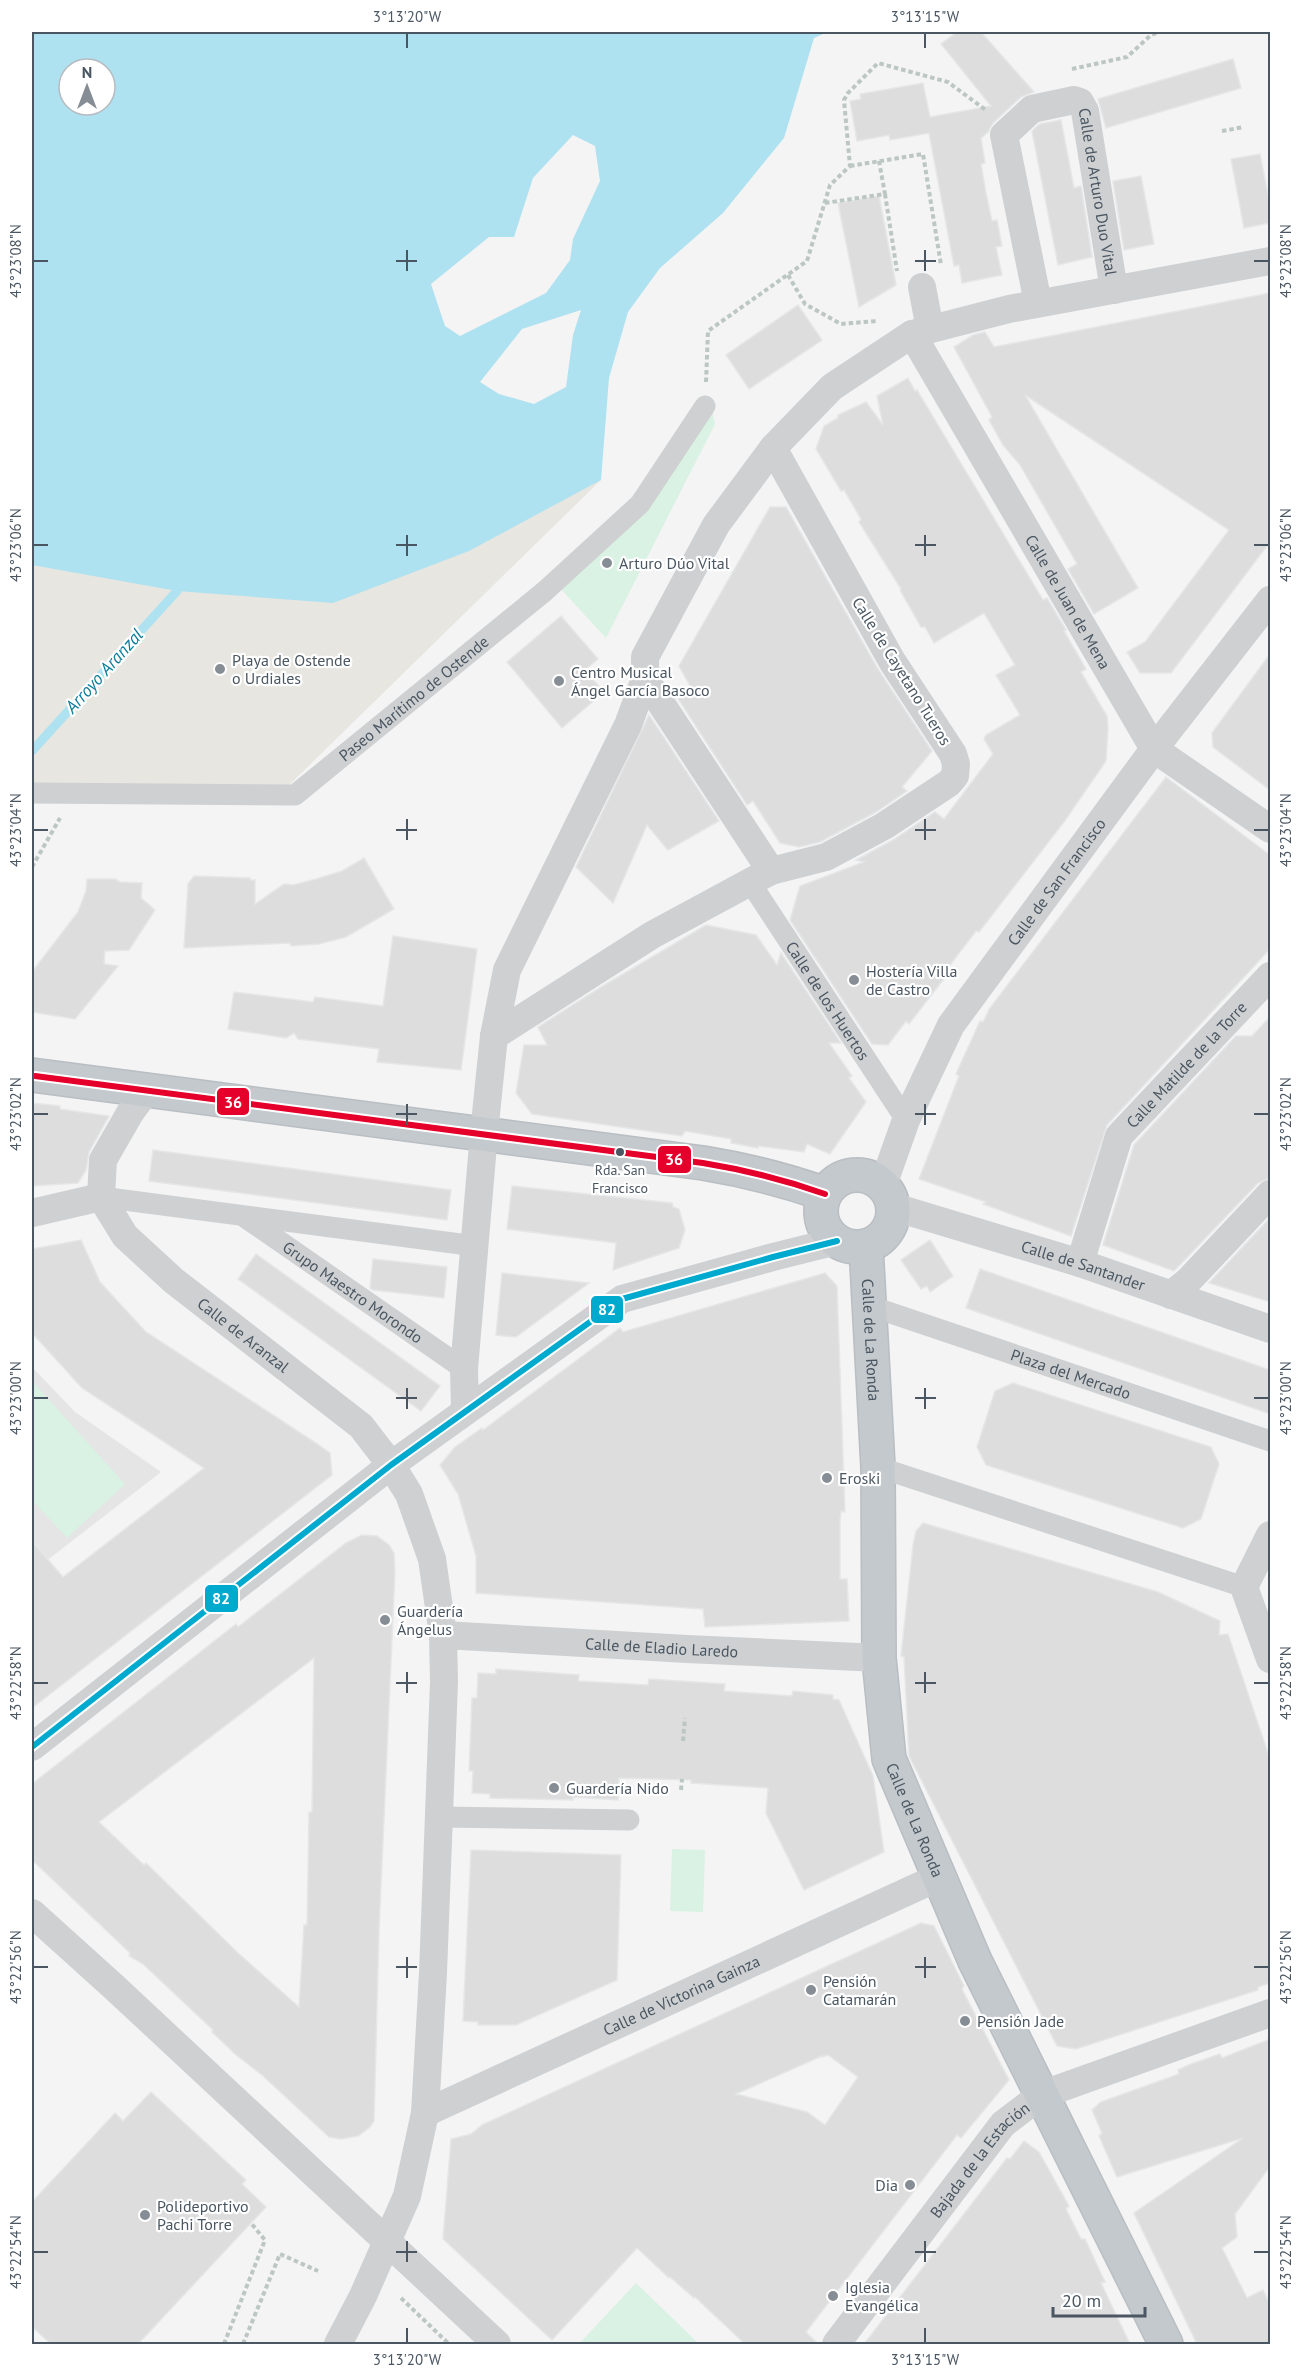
<svg xmlns="http://www.w3.org/2000/svg" width="1302" height="2376" font-family="'PT Sans',sans-serif">
<style>
.education{fill:#e6e5e6}
.green{fill:#d9f2e3}
.sand{fill:#e7e6e1}
.water{fill:#aee2f0;fill-rule:evenodd}
.lines{fill:none;stroke-linecap:round;stroke-linejoin:round}
.stream{stroke:#aee2f0;stroke-width:9}
.building{fill:#ddddde;stroke:#e5e6e7;stroke-width:1.5;fill-rule:evenodd}
.trunk-casing{stroke:#b9bec3;stroke-width:36}
.path{stroke:#bcc7c4;stroke-width:4;stroke-dasharray:4.5 3;stroke-linecap:butt}
.pedestrian{stroke:#ced0d2;stroke-width:21}
.minor{stroke:#ced0d2;stroke-width:28}
.trunk{stroke:#c4c9cd;stroke-width:33}
.bus-1-casing{stroke:#fff;stroke-width:10}
.bus-2-casing{stroke:#fff;stroke-width:10}
.bus-1{stroke:#e4002b;stroke-width:6}
.bus-2{stroke:#00a9ce;stroke-width:6}
.ticks{fill:none;stroke:#4a5661;stroke-width:2}
.poi-dot{fill:#868d94;stroke:#fff;stroke-width:2}
.bus-dot{fill:#4a5661;stroke:#fff;stroke-width:2}
.labels{text-anchor:middle;stroke-width:4.5;stroke-linejoin:round;paint-order:stroke}
.bus-label{font-size:14px;fill:#4a5661;stroke:#fff}
.street-label{font-size:16px;fill:#4a5661;stroke:#fff}
.poi-label{font-size:16px;fill:#4a5661;stroke:#fff;text-anchor:start}
.water-label{font-size:18px;font-style:italic;fill:#0c7c9b;stroke:#fff}
.line-badge{stroke:#fff;stroke-width:2}
.badge-label{font-size:16px;text-anchor:middle;font-weight:bold;fill:#fff}
.neatline{fill:none;stroke:#4a5661;stroke-width:2}
.ticks-label{font-size:15px;text-anchor:middle;fill:#4a5661}
</style>
<rect width="100%" height="100%" fill="#f4f4f4"/>
<polygon class="education" points="32,1367 75,1412 161,1472 32,1572"/>
<g class="green">
<polygon points="712,411 715,424 606,638 560,588"/>
<polygon points="32,1381 125,1484 67,1538 32,1500"/>
<polygon points="672,1849 705,1850 703,1912 670,1911"/>
<polygon points="636,2283 699,2344 579,2344"/>
</g>
<polygon class="sand" points="601,480 284,790 32,786 32,516 433,510"/>
<path class="water" d="M32 32H828L814 38 784 138 723 213 660 268 628 312 609 378 601 480 469 551 333 603 177 591 32 565ZM69 69H105V105H69ZM573 135 595 146 600 181 573 239 570 260 546 293 460 336 445 326 431 284 489 237H514L533 178ZM581 310 573 335 566 387 534 404 499 394 480 382 522 329Z"/>
<g class="lines">
<polyline class="stream" points="32,751 177,591"/>
</g>
<g class="building">
<polygon points="957,32 981,32 1034,92 1021,97 993,123 988,132 981,138 985,163 981,164 986,193 992,221 997,220 1002,246 996,247 1002,275 962,283 959,265 954,266 929,133 890,140 889,135 857,141 850,101 861,99 860,94 923,83 930,117 991,106 941,44"/>
<polygon points="1233,59 1241,88 1106,128 1098,99"/>
<polygon points="1061,120 1074,188 1081,186 1092,257 1058,265 1032,131 1040,124"/>
<polygon points="1260,154 1270,205 1270,223 1244,228 1231,159"/>
<polygon points="1141,176 1154,244 1124,250 1113,181"/>
<polygon points="879,196 896,285 859,307 838,203"/>
<polygon points="1270,293 1270,542 1171,673 1140,673 1127,652 1145,642 1229,530 1025,395 1138,588 1094,614 1068,569 1077,564 1020,465 1003,445 989,420 992,417 954,347 973,335 985,332 994,347"/>
<polygon points="798,305 822,340 749,389 726,355"/>
<polygon points="908,378 915,391 917,390 1043,600 1047,598 1066,630 1064,631 1086,669 1081,672 1107,716 1108,728 1106,761 1064,822 979,932 976,931 947,969 950,971 909,1024 906,1021 888,1045 872,1044 790,920 800,886 864,862 856,860 893,840 935,812 944,819 993,754 984,739 986,735 1020,715 996,675 1015,665 984,613 934,643 925,627 921,627 900,590 901,589 859,522 861,519 844,490 841,491 816,449 824,426 838,418 838,415 866,402 883,425 877,396"/>
<polygon points="770,507 786,507 878,669 932,751 902,787 907,791 876,812 820,842 799,847 780,843 753,801 747,805 675,694 690,686 679,666"/>
<polygon points="561,616 598,659 585,670 604,692 562,728 507,662"/>
<polygon points="1270,654 1270,790 1213,747 1212,733"/>
<polygon points="649,715 719,821 668,850 647,825 613,903 576,867"/>
<polygon points="1166,777 1270,855 1270,949 1107,1125 1071,1236 983,1204 986,1202 919,1179 959,1076 956,1074 980,1021 983,1022 990,1008"/>
<polygon points="364,858 394,909 346,937 319,944 291,946 290,943 184,948 188,884 194,876 250,878 250,880 255,880 255,904 284,884 293,885 316,879 342,871"/>
<polygon points="87,879 115,879 120,882 142,883 141,898 155,910 129,950 105,951 104,964 118,966 75,1019 32,1012 32,972 78,912 86,891"/>
<polygon points="706,925 756,935 777,965 781,953 841,1043 829,1043 852,1076 849,1078 866,1102 830,1154 807,1144 804,1152 758,1146 758,1148 731,1143 731,1139 685,1131 682,1136 532,1114 516,1093 524,1045 547,1045 538,1027 601,987"/>
<polygon points="393,936 477,949 461,1070 377,1062 379,1049 298,1039 294,1033 286,1038 228,1029 234,992 313,1002 315,997 383,1006"/>
<polygon points="1270,1017 1270,1178 1258,1183 1174,1271 1103,1245 1134,1145 1236,1036 1252,1036"/>
<polygon points="32,1103 60,1106 60,1109 109,1116 89,1152 86,1170 78,1183 32,1186"/>
<polygon points="153,1150 451,1190 447,1220 149,1181"/>
<polygon points="512,1186 672,1203 673,1207 679,1209 685,1230 679,1248 613,1270 616,1243 507,1229"/>
<polygon points="1270,1218 1270,1302 1209,1283"/>
<polygon points="81,1240 100,1282 146,1332 316,1443 330,1453 332,1475 32,1708 32,1541 63,1577 204,1468 82,1388 32,1333 32,1249"/>
<polygon points="930,1240 953,1276 930,1292 927,1286 921,1289 901,1260"/>
<polygon points="256,1254 440,1386 421,1411 238,1279"/>
<polygon points="373,1259 447,1267 444,1298 373,1290 370,1288"/>
<polygon points="980,1269 1270,1370 1270,1414 966,1308"/>
<polygon points="502,1273 589,1283 516,1337 496,1335"/>
<polygon points="825,1273 837,1286 845,1512 841,1511 840,1521 840,1579 847,1579 849,1621 705,1627 703,1609 476,1593 476,1556 458,1494 440,1465 455,1447 482,1428 483,1430 620,1328 623,1332"/>
<polygon points="1013,1383 1211,1447 1219,1464 1201,1519 1183,1528 986,1465 977,1447 995,1391"/>
<polygon points="923,1523 1158,1592 1220,1621 1219,1635 1228,1634 1270,1759 1270,1983 1258,1987 1258,1990 1076,2049 1057,2046 909,1756 904,1657 901,1656 913,1545 916,1531"/>
<path d="M362 1535 377 1536 389 1545 394 1553 395 1572 379 1930 374 2121 370 2127 358 2136 341 2139 329 2137 262 2075 235 2054 212 2032 213 2030 143 1964 129 1956 130 1953 32 1860V1784L236 1624 238 1627 346 1543ZM314 1658 312 1812H309L307 1925H304L299 2007 238 1953 146 1863 144 1865 99 1822Z"/>
<polygon points="496,1669 579,1675 578,1681 648,1685 649,1679 725,1684 724,1691 792,1696 793,1691 833,1695 833,1699 839,1700 873,1776 884,1852 804,1890 766,1813 768,1788 691,1783 691,1780 619,1778 618,1800 573,1797 573,1800 490,1798 490,1794 472,1793 473,1771 469,1771 472,1698 477,1698 478,1673 496,1674"/>
<polygon points="471,1850 621,1855 617,1980 516,2025 478,2025 478,2022 463,2021"/>
<path d="M921 1923 934 1926 964 1986 962 1989 1009 2080 961 2138 957 2135 806 2332 818 2344H745L695 2297 694 2298 670 2277 669 2278 637 2248 552 2340 443 2239 451 2139 471 2134 482 2125ZM828 2055 858 2077 825 2125 807 2112 736 2094 822 2056V2057Z"/>
<polygon points="1270,2039 1270,2174 1268,2169 1235,2214 1237,2237 1222,2248 1247,2298 1263,2290 1270,2305 1270,2344 1197,2344 1134,2213 1243,2138 1117,2177 1099,2136 1102,2133 1092,2110 1101,2102 1179,2074 1178,2070 1191,2064 1220,2054 1222,2058"/>
<polygon points="151,2092 246,2180 242,2184 266,2207 138,2344 51,2344 32,2327 32,2202 115,2113 123,2121"/>
<polygon points="1024,2141 1039,2152 1069,2206 1066,2209 1081,2239 1085,2239 1105,2282 1101,2283 1130,2344 864,2344 1007,2158 1010,2159"/>
</g>
<g class="lines">
<defs>
<g id="trunk">
<path d="M32 1075 703 1163C746 1170 785 1180 825 1194"/>
<circle cx="857" cy="1211" r="36"/>
<path id="s14" d="M866 1246 878 1467 879 1658 889 1759 975 1961 1166 2344"/>
</g>
</defs>
<use href="#trunk" class="trunk-casing"/>
<g class="path">
<polyline points="1072,69 1127,57 1151,35 1160,32"/>
<polyline points="1222,131 1244,127"/>
<polyline points="850,166 923,154 941,265"/>
<polyline points="885,194 897,271"/>
<polyline points="825,203 885,194 879,161"/>
<polyline points="788,275 805,304 841,324 877,321"/>
<polyline points="706,382 708,331 807,261 830,185 850,166 844,100 848,93 878,63 948,82 987,111"/>
<polyline points="32,867 60,818"/>
<polyline points="683,1741 685,1718"/>
<polyline points="681,1790 682,1779"/>
<polyline points="401,2298 449,2344"/>
<polyline points="224,2344 265,2240 251,2223"/>
<polyline points="243,2344 280,2254 318,2271"/>
</g>
<g class="pedestrian">
<path id="s1" d="M32 793 295 795 545 591 640 504 705 406"/>
<path id="s2" d="M750 882 906 1120"/>
<polyline points="101,1197 476,1246"/>
<path id="s3" d="M246 1218 464 1369"/>
<path id="s4" d="M870 1306 1270 1441"/>
<polyline points="878,1467 1244,1587"/>
<polyline points="440,1817 629,1820"/>
</g>
<g class="minor">
<polyline points="922,287 930,329"/>
<path id="s5" d="M1038 303 1004 135 1032 109 1074 100 1080 102 1085 111 1114 290"/>
<path id="s6" d="M912 334 1154 749 1270 829"/>
<polyline points="645,679 771,871"/>
<polyline points="494,1036 652,935 750,882 771,871 826,857 884,826 949,783 955,776 956,764 953,754 892,661 773,448"/>
<path id="s7" d="M147 1090 130 1113 103 1160 101 1197 125 1236 174 1281 361 1426 391 1465 409 1494 432 1559 443 1635 444 1682 433 1973 425 2113 407 2196 363 2296 338 2344"/>
<path id="s8" d="M883 1185 906 1120 951 1025 1154 749 1270 600"/>
<path id="s9" d="M894 1207 1080 1263 1270 1329"/>
<polyline points="32,1213 101,1197"/>
<path id="s10" d="M1080 1263 1119 1136 1270 976"/>
<polyline points="1171,1295 1188,1281 1270,1194"/>
<polyline points="465,1411 464,1369 484,1133 494,1036 507,970 628,725 645,679 645,657 716,525 773,448 832,387 912,334 1009,309 1270,261"/>
<polyline points="1270,1535 1244,1587 1270,1659"/>
<path id="s11" d="M443 1635 687 1649 879 1658"/>
<polyline points="32,1747 391,1465 622,1299 773,1257 837,1241"/>
<polyline points="32,1913 114,1987 497,2344"/>
<path id="s12" d="M425 2113 939 1877"/>
<path id="s13" d="M836 2344 1003 2124 1041 2095 1270 2013"/>
</g>
<use href="#trunk" class="trunk"/>
<defs>
<path id="bus-1" d="M35 1076 703 1163C746 1170 785 1180 825 1194"/>
<polyline id="bus-2" points="32,1747 391,1465 622,1299 773,1257 837,1241"/>
</defs>
<use href="#bus-1" class="bus-1-casing"/>
<use href="#bus-2" class="bus-2-casing"/>
<use href="#bus-1" class="bus-1"/>
<use href="#bus-2" class="bus-2"/>
</g>
<path class="ticks" d="M407 33V48M925 33V48M407 250V271M925 250V271M33 261H48M396 261H417M915 261H936M1254 261H1269M407 535V556M925 535V556M33 545H48M396 545H417M915 545H936M1254 545H1269M407 819V840M925 819V840M33 830H48M396 830H417M915 830H936M1254 830H1269M407 1104V1125M925 1104V1125M33 1114H48M396 1114H417M915 1114H936M1254 1114H1269M407 1388V1409M925 1388V1409M33 1398H48M396 1398H417M915 1398H936M1254 1398H1269M407 1672V1693M925 1672V1693M33 1683H48M396 1683H417M915 1683H936M1254 1683H1269M407 1957V1978M925 1957V1978M33 1967H48M396 1967H417M915 1967H936M1254 1967H1269M407 2241V2262M925 2241V2262M33 2252H48M396 2252H417M915 2252H936M1254 2252H1269M407 2328V2343M925 2328V2343"/>
<g class="poi-dot">
<circle cx="607" cy="563" r="6"/>
<circle cx="220" cy="669" r="6"/>
<circle cx="559" cy="681" r="6"/>
<circle cx="854" cy="980" r="6"/>
<circle cx="827" cy="1478" r="6"/>
<circle cx="385" cy="1620" r="6"/>
<circle cx="554" cy="1788" r="6"/>
<circle cx="811" cy="1990" r="6"/>
<circle cx="965" cy="2021" r="6"/>
<circle cx="910" cy="2185" r="6"/>
<circle cx="145" cy="2215" r="6"/>
<circle cx="833" cy="2296" r="6"/>
</g>
<circle class="bus-dot" cx="620" cy="1152" r="5"/>
<g class="labels">
<g class="bus-label">
<text x="620" y="1175">Rda. San<tspan x="620" dy="18">Francisco</tspan></text>
</g>
<g class="street-label">
<text dy="6" stroke="none"><textPath href="#s5" startOffset="351">Calle de Arturo Duo Vital</textPath></text>
<text dy="6" stroke="none"><textPath href="#s6" startOffset="310">Calle de Juan de Mena</textPath></text>
<text transform="translate(902 671) rotate(58)" y="6">Calle de Cayetano Tueros</text>
<text dy="6" stroke="none"><textPath href="#s1" startOffset="416">Paseo Marítimo de Ostende</textPath></text>
<text dy="6" stroke="none"><textPath href="#s8" startOffset="352">Calle de San Francisco</textPath></text>
<text dy="6" stroke="none"><textPath href="#s2" startOffset="142">Calle de los Huertos</textPath></text>
<text dy="6" stroke="none"><textPath href="#s10" startOffset="231">Calle Matilde de la Torre</textPath></text>
<text dy="6" stroke="none"><textPath href="#s9" startOffset="198">Calle de Santander</textPath></text>
<text dy="6" stroke="none"><textPath href="#s3" startOffset="130">Grupo Maestro Morondo</textPath></text>
<text dy="6" stroke="none"><textPath href="#s7" startOffset="320">Calle de Aranzal</textPath></text>
<text dy="6" stroke="none"><textPath href="#s14" startOffset="94">Calle de La Ronda</textPath></text>
<text dy="6" stroke="none"><textPath href="#s4" startOffset="212">Plaza del Mercado</textPath></text>
<text dy="6" stroke="none"><textPath href="#s11" startOffset="219">Calle de Eladio Laredo</textPath></text>
<text dy="6" stroke="none"><textPath href="#s14" startOffset="580">Calle de La Ronda</textPath></text>
<text dy="6" stroke="none"><textPath href="#s12" startOffset="282">Calle de Victorina Gainza</textPath></text>
<text dy="6" stroke="none"><textPath href="#s13" startOffset="234">Bajada de la Estación</textPath></text>
</g>
<g class="poi-label">
<text x="619" y="569">Arturo Dúo Vital</text>
<text x="232" y="666">Playa de Ostende<tspan x="232" dy="18">o Urdiales</tspan></text>
<text x="571" y="678">Centro Musical<tspan x="571" dy="18">Ángel García Basoco</tspan></text>
<text x="866" y="977">Hostería Villa<tspan x="866" dy="18">de Castro</tspan></text>
<text x="839" y="1484">Eroski</text>
<text x="397" y="1617">Guardería<tspan x="397" dy="18">Ángelus</tspan></text>
<text x="566" y="1794">Guardería Nido</text>
<text x="823" y="1987">Pensión<tspan x="823" dy="18">Catamarán</tspan></text>
<text x="977" y="2027">Pensión Jade</text>
<text x="898" y="2191" text-anchor="end">Dia</text>
<text x="157" y="2212">Polideportivo<tspan x="157" dy="18">Pachi Torre</tspan></text>
<text x="845" y="2293">Iglesia<tspan x="845" dy="18">Evangélica</tspan></text>
</g>
<g class="water-label">
<text transform="translate(104 671) rotate(-48)" y="6">Arroyo Aranzal</text>
</g>
</g>
<g class="line-badge">
<rect x="216" y="1087" width="34" height="29" rx="6" fill="#e4002b"/>
<rect x="657" y="1145" width="35" height="29" rx="6" fill="#e4002b"/>
<rect x="590" y="1295" width="34" height="29" rx="6" fill="#00a9ce"/>
<rect x="204" y="1584" width="35" height="29" rx="6" fill="#00a9ce"/>
</g>
<g class="badge-label">
<text x="233" y="1108">36</text>
<text x="674" y="1165">36</text>
<text x="607" y="1315">82</text>
<text x="221" y="1604">82</text>
</g>
<rect width="1302" height="2376" fill="none" stroke="#ffffff" stroke-width="66"/>
<g transform="translate(87 87)"><circle r="28" fill="#ffffff" stroke="#b7bbc0" stroke-width="1.5"/>
<path d="M0-4.5L10 22L0 15L-10 22Z" fill="#868d94"/>
<text y="-9" font-size="16" font-weight="bold" text-anchor="middle" fill="#4a5661">N</text>
</g>
<path d="M1053 2307v9h92v-9" fill="none" stroke="#4a5661" stroke-width="3"/>
<text x="1062" y="2307" font-size="18" fill="#4a5661" stroke="#ffffff" stroke-width="4.5" paint-order="stroke">20 m</text>
<rect x="33" y="33" width="1236" height="2310" class="neatline"/>
<g class="ticks-label">
<text x="407" y="22">3°13'20"W</text>
<text x="925" y="22">3°13'15"W</text>
<text transform="translate(16 261) rotate(-90)" y="5">43°23'08"N</text>
<text transform="translate(1286 261) rotate(-90)" y="5">43°23'08"N</text>
<text transform="translate(16 545) rotate(-90)" y="5">43°23'06"N</text>
<text transform="translate(1286 545) rotate(-90)" y="5">43°23'06"N</text>
<text transform="translate(16 830) rotate(-90)" y="5">43°23'04"N</text>
<text transform="translate(1286 830) rotate(-90)" y="5">43°23'04"N</text>
<text transform="translate(16 1114) rotate(-90)" y="5">43°23'02"N</text>
<text transform="translate(1286 1114) rotate(-90)" y="5">43°23'02"N</text>
<text transform="translate(16 1398) rotate(-90)" y="5">43°23'00"N</text>
<text transform="translate(1286 1398) rotate(-90)" y="5">43°23'00"N</text>
<text transform="translate(16 1683) rotate(-90)" y="5">43°22'58"N</text>
<text transform="translate(1286 1683) rotate(-90)" y="5">43°22'58"N</text>
<text transform="translate(16 1967) rotate(-90)" y="5">43°22'56"N</text>
<text transform="translate(1286 1967) rotate(-90)" y="5">43°22'56"N</text>
<text transform="translate(16 2252) rotate(-90)" y="5">43°22'54"N</text>
<text transform="translate(1286 2252) rotate(-90)" y="5">43°22'54"N</text>
<text x="407" y="2365">3°13'20"W</text>
<text x="925" y="2365">3°13'15"W</text>
</g>
</svg>
